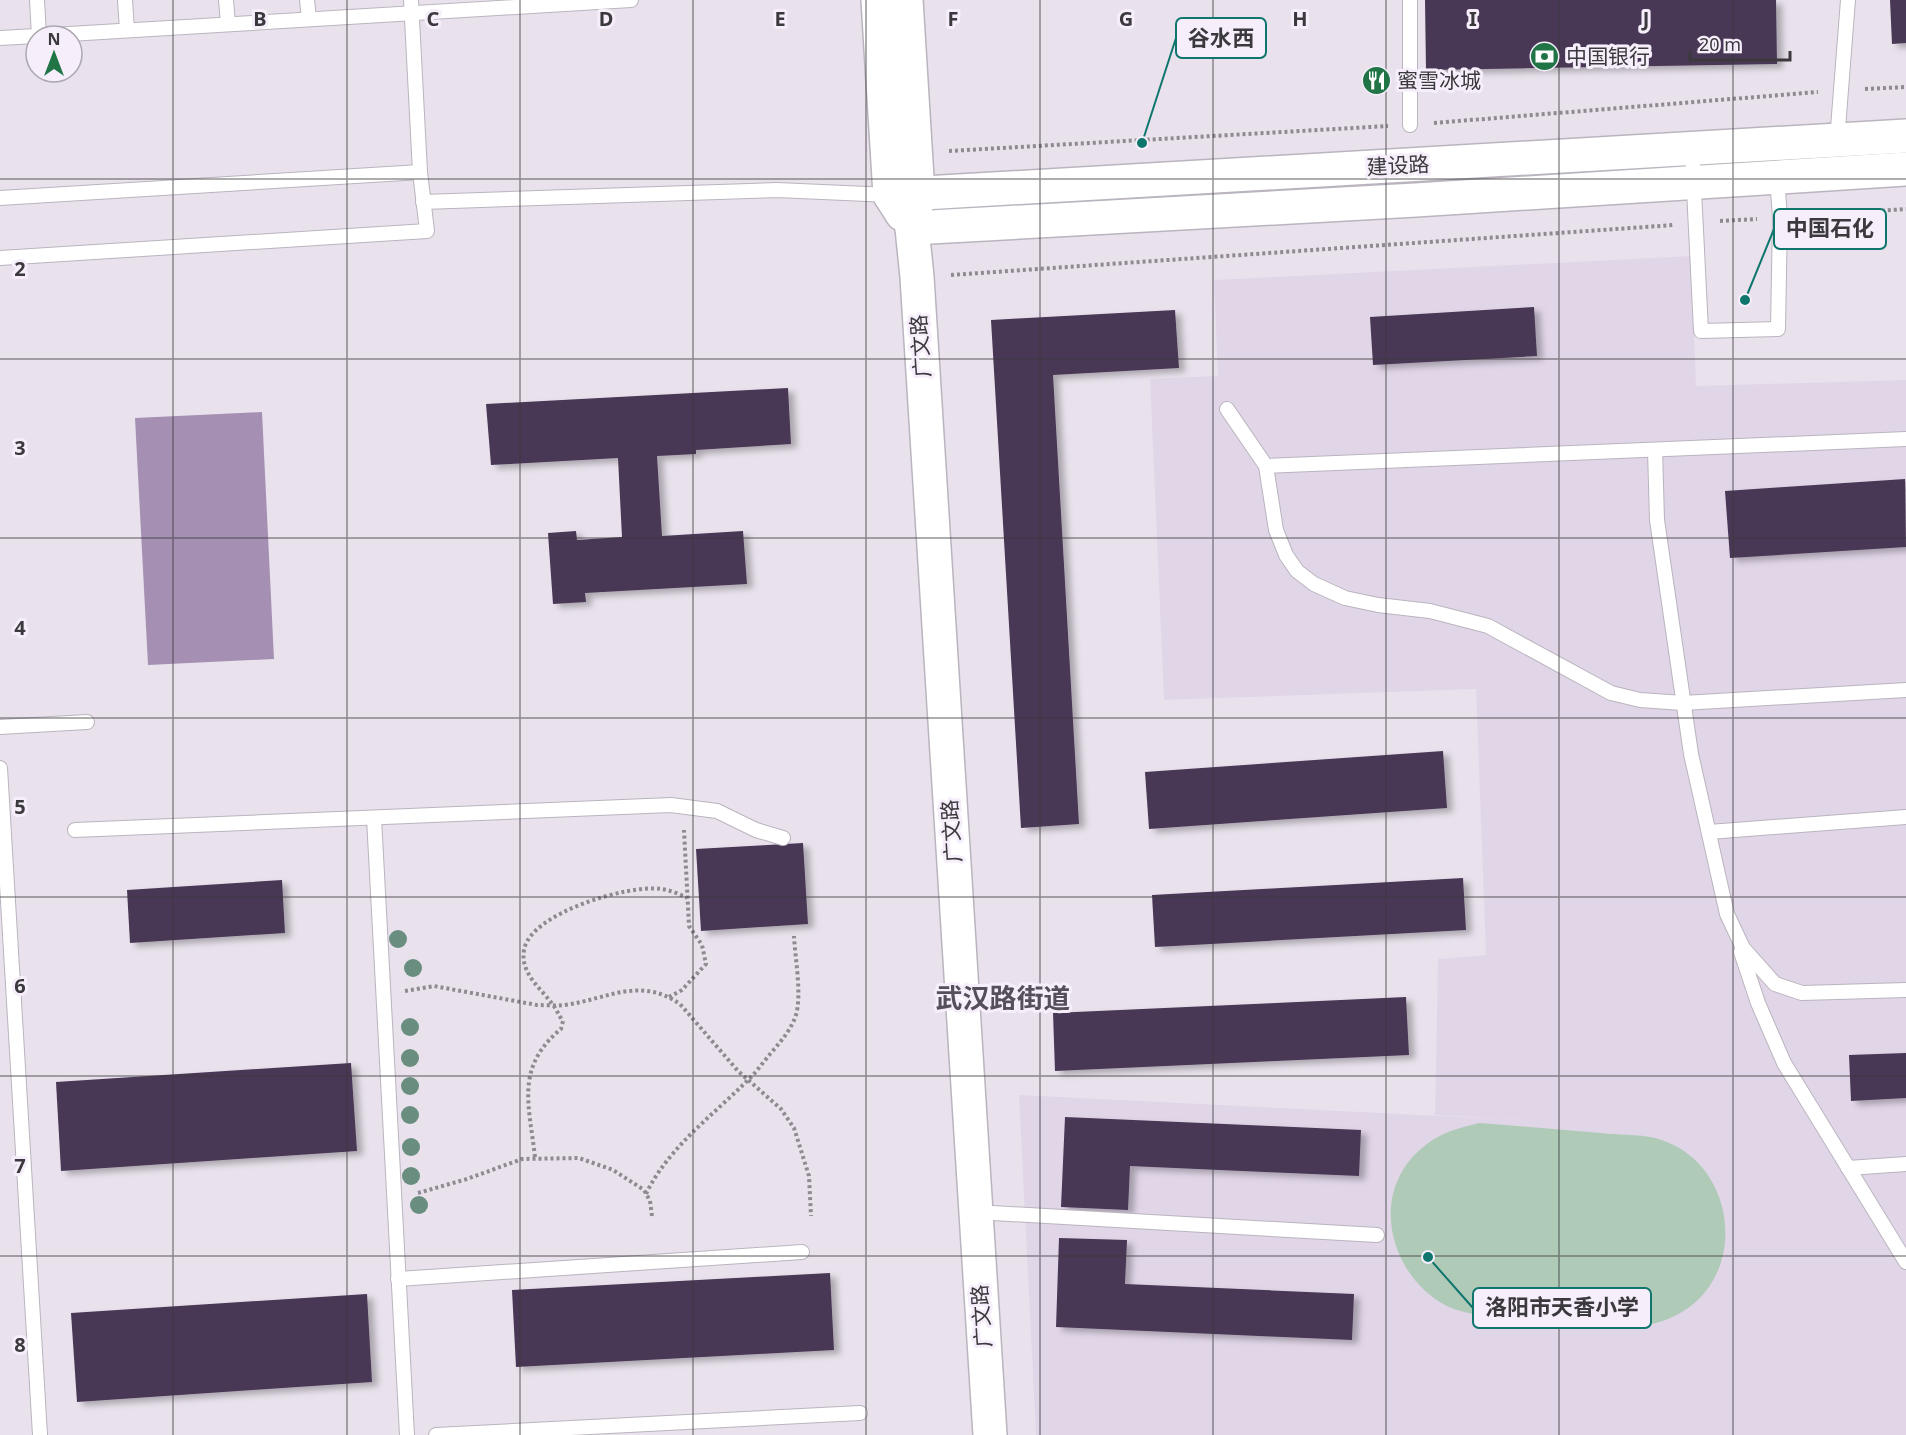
<svg xmlns="http://www.w3.org/2000/svg" width="1906" height="1435" font-family="'Noto Sans','Noto Sans SC',sans-serif">
<style>
.built{fill:#e1d6e8}
.green{fill:#afcab7}
.water{fill:#a590b4}
.building{fill:#493755;filter:url(#shadow)}
.lines{fill:none;stroke-linecap:round;stroke-linejoin:round}
.lane-casing{stroke:#bab4be;stroke-width:16}
.secondary-casing{stroke:#bab4be;stroke-width:36}
.path{stroke:#8e8a91;stroke-width:4;stroke-dasharray:3 3;stroke-linecap:butt}
.lane{stroke:#fff;stroke-width:14}
.secondary{stroke:#fff;stroke-width:33}
.tree{fill:#698d7f}
.grid{fill:none;stroke:#3b393d;stroke-width:1.5;stroke-opacity:0.55}
.labels{text-anchor:middle;stroke-width:6;stroke-linejoin:round;paint-order:stroke}
.poi-label{font-size:21px;fill:#3b393d;stroke:#f6effb;text-anchor:start}
.street-label{font-size:21px;fill:#3b393d;stroke:#f6effb}
.district-label{font-size:27px;font-weight:bold;fill:#554f59;stroke:#f6effb}
.grid-label{font-size:20px;text-anchor:middle;font-weight:bold;fill:#3b393d;stroke:#f6effb;stroke-width:6;stroke-linejoin:round;paint-order:stroke}
.leader{fill:none;stroke:#0f766e;stroke-width:2}
.callout-dot{fill:#0f766e;stroke:#f6effb;stroke-width:2}
.callout{fill:#f6effb;stroke:#0f766e;stroke-width:2}
.callout-label{font-size:22px;text-anchor:middle;font-weight:bold;fill:#3b393d}
</style>
<defs>
<filter id="shadow"><feDropShadow dx="6" dy="4" stdDeviation="3" flood-color="#0004"/></filter>
</defs>
<rect width="100%" height="100%" fill="#e9e2ed"/>
<polygon class="built" points="1691,256 1696,386 1906,380 1906,1435 1036,1435 1019,1095 1522,1120 1435,1115 1438,959 1486,955 1476,689 1164,700 1150,379 1218,376 1214,280"/>
<path class="green" d="M1479 1123C1520 1126 1560 1130 1601 1133 1618 1135 1638 1134 1655 1138 1664 1140 1677 1146 1684 1151 1738 1188 1741 1277 1682 1312 1659 1326 1634 1328 1608 1326 1571 1322 1476 1321 1447 1306 1389 1276 1368 1193 1422 1148 1439 1133 1458 1128 1479 1123Z"/>
<polygon class="water" points="262,412 274,659 148,665 135,418"/>
<g class="building">
<polygon points="1425,0 1776,0 1777,64 1426,70"/>
<polygon points="1890,0 1906,0 1906,43 1892,44"/>
<polygon points="1534,307 1537,356 1373,365 1370,317"/>
<polygon points="1175,310 1179,368 1053,375 1079,824 1021,828 991,320"/>
<polygon points="788,388 791,444 696,450 696,454 657,456 662,536 743,531 747,584 585,593 586,602 553,604 548,533 576,531 577,540 622,537 618,458 491,465 486,404"/>
<polygon points="1905,479 1906,547 1730,558 1725,491"/>
<polygon points="1443,751 1447,808 1149,829 1145,772"/>
<polygon points="803,843 808,924 701,931 696,849"/>
<polygon points="1463,878 1466,930 1155,947 1152,895"/>
<polygon points="282,880 285,933 130,943 127,890"/>
<polygon points="1406,997 1409,1055 1055,1071 1053,1013"/>
<polygon points="1906,1053 1906,1098 1851,1101 1849,1055"/>
<polygon points="351,1063 357,1151 61,1171 56,1082"/>
<polygon points="1065,1117 1361,1130 1359,1176 1130,1166 1128,1210 1061,1207"/>
<polygon points="1059,1238 1127,1240 1125,1284 1354,1294 1352,1340 1056,1327"/>
<polygon points="830,1273 834,1350 516,1367 512,1290"/>
<polygon points="367,1294 372,1382 77,1402 71,1313"/>
</g>
<g class="lines">
<defs>
<g id="lane">
<polyline points="37,0 39,36"/>
<polyline points="125,0 127,30"/>
<polyline points="226,0 228,24"/>
<polyline points="307,0 309,19"/>
<polyline points="1410,0 1410,125"/>
<polyline points="36,36 631,0"/>
<polyline points="0,38 36,36"/>
<polyline points="1837,141 1848,0"/>
<polyline points="1692,149 1701,331 1778,329 1780,218 1777,177"/>
<polyline points="0,198 420,172"/>
<polyline points="423,202 777,190 890,195"/>
<polyline points="0,258 427,231 420,172 411,0"/>
<polyline points="1227,409 1266,466 1276,530 1286,555 1297,571 1314,584 1345,598 1378,605 1430,611 1488,626 1611,693 1640,700 1683,703 1906,690"/>
<polyline points="1655,450 1657,520 1691,754 1727,914 1743,948 1775,984 1802,993 1906,990"/>
<polyline points="1266,466 1906,439"/>
<polyline points="0,727 87,722"/>
<polyline points="0,768 40,1435"/>
<polyline points="374,818 407,1435"/>
<polyline points="75,830 671,805 717,811 756,830 783,838"/>
<polyline points="1709,832 1906,817"/>
<polyline points="1741,952 1758,1003 1784,1063 1906,1262"/>
<polyline points="1848,1168 1906,1164"/>
<polyline points="975,1212 1377,1235"/>
<polyline points="398,1279 802,1252"/>
<polyline points="436,1435 860,1413"/>
</g>
<g id="secondary">
<polyline points="878,0 890,195 902,214"/>
<polyline points="906,0 918,194 912,228 917,277 990,1435"/>
<polyline points="890,195 1906,136"/>
<polyline points="912,228 1416,200 1906,169"/>
</g>
</defs>
<use href="#lane" class="lane-casing"/>
<use href="#secondary" class="secondary-casing"/>
<g class="path">
<polyline points="1865,89 1906,87"/>
<polyline points="1434,123 1818,92"/>
<polyline points="949,151 1388,126"/>
<polyline points="1804,216 1906,209"/>
<polyline points="1720,221 1757,219"/>
<polyline points="951,275 1674,225"/>
<path d="M405 991 434 986 537 1005C546 1005 556 1006 565 1005 608 999 639 976 680 1004L738 1071 781 1109 794 1128 809 1176 811 1216"/>
<polyline points="669,997 682,990 706,964 702,945 689,926 684,830"/>
<path d="M535 1157C529 1104 515 1067 561 1029L563 1021C559 1016 557 1010 553 1005 541 988 520 974 524 950 530 913 629 884 661 889 670 890 679 894 687 898"/>
<polyline points="418,1193 467,1179 522,1159 579,1158 613,1170 644,1190 650,1201 652,1216"/>
<path d="M646 1194C668 1148 712 1116 747 1081 756 1073 763 1062 771 1053 781 1041 791 1030 796 1015 802 994 795 958 794 936"/>
</g>
<use href="#lane" class="lane"/>
<use href="#secondary" class="secondary"/>
</g>
<g class="tree">
<circle cx="398" cy="939" r="9"/>
<circle cx="413" cy="968" r="9"/>
<circle cx="410" cy="1027" r="9"/>
<circle cx="410" cy="1058" r="9"/>
<circle cx="410" cy="1086" r="9"/>
<circle cx="410" cy="1115" r="9"/>
<circle cx="411" cy="1147" r="9"/>
<circle cx="411" cy="1176" r="9"/>
<circle cx="419" cy="1205" r="9"/>
</g>
<path class="grid" d="M173 0V1435M347 0V1435M520 0V1435M693 0V1435M866 0V1435M1040 0V1435M1213 0V1435M1386 0V1435M1559 0V1435M1733 0V1435M0 179H1906M0 359H1906M0 538H1906M0 718H1906M0 897H1906M0 1076H1906M0 1256H1906"/>
<defs>
<symbol id="bank-disc" viewBox="-11 -11 22 22"><circle r="9.5" fill="#207446" stroke="#f6effb"/><path d="M-6-4H6V4H-6ZM0-2.3a2.3 2.3 0 1 0 0 4.6a2.3 2.3 0 1 0 0-4.6Z" fill="#fff"/></symbol>
<symbol id="restaurant-disc" viewBox="-11 -11 22 22"><circle r="9.5" fill="#207446" stroke="#f6effb"/><path d="M-5-6h1v4h1v-4h1v4h1v-4h1v5L-1.5 .5V6h-2V.5L-5-1ZM5-6V6H3V1.5H1.5Q1.5-4 5-6Z" fill="#fff"/></symbol>
</defs>
<g fill-rule="evenodd">
<use href="#bank-disc" x="1528" y="40" width="33" height="33"/>
<use href="#restaurant-disc" x="1360" y="64" width="33" height="33"/>
</g>
<g class="labels">
<g class="poi-label">
<text x="1566" y="64">中国银行</text>
<text x="1397" y="88">蜜雪冰城</text>
</g>
<g class="street-label">
<text transform="translate(1398 166) rotate(-3)" y="7">建设路</text>
<text transform="translate(921 346) rotate(-94)" y="7">广文路</text>
<text transform="translate(952 831) rotate(-94)" y="7">广文路</text>
<text transform="translate(982 1316) rotate(-94)" y="7">广文路</text>
</g>
<g class="district-label">
<text x="1003" y="1008">武汉路街道</text>
</g>
</g>
<g class="grid-label">
<text x="260" y="26">B</text>
<text x="433" y="26">C</text>
<text x="606" y="26">D</text>
<text x="780" y="26">E</text>
<text x="953" y="26">F</text>
<text x="1126" y="26">G</text>
<text x="1300" y="26">H</text>
<text x="1473" y="26">I</text>
<text x="1646" y="26">J</text>
<text x="20" y="276">2</text>
<text x="20" y="455">3</text>
<text x="20" y="635">4</text>
<text x="20" y="814">5</text>
<text x="20" y="993">6</text>
<text x="20" y="1173">7</text>
<text x="20" y="1352">8</text>
</g>
<path class="leader" d="M1142 143L1176 38M1745 300L1774 229M1428 1257L1473 1308"/>
<g class="callout-dot">
<circle cx="1142" cy="143" r="6"/>
<circle cx="1745" cy="300" r="6"/>
<circle cx="1428" cy="1257" r="6"/>
</g>
<g class="callout">
<rect x="1176" y="18" width="90" height="40" rx="6"/>
<rect x="1774" y="209" width="112" height="40" rx="6"/>
<rect x="1473" y="1288" width="178" height="40" rx="6"/>
</g>
<g class="callout-label">
<text x="1221" y="46">谷水西</text>
<text x="1830" y="236">中国石化</text>
<text x="1562" y="1315">洛阳市天香小学</text>
</g>
<g transform="translate(54 54)"><circle r="28" fill="#f6effb" stroke="#aba6af" stroke-width="1.5"/>
<path d="M0-4.5L10 22L0 15L-10 22Z" fill="#207446"/>
<text y="-9" font-size="16" font-weight="bold" text-anchor="middle" fill="#3b393d">N</text>
</g>
<path d="M1690 51v9h100v-9" fill="none" stroke="#3b393d" stroke-width="3"/>
<text x="1699" y="51" font-size="18" fill="#3b393d" stroke="#f6effb" stroke-width="4.5" paint-order="stroke">20 m</text>
</svg>
